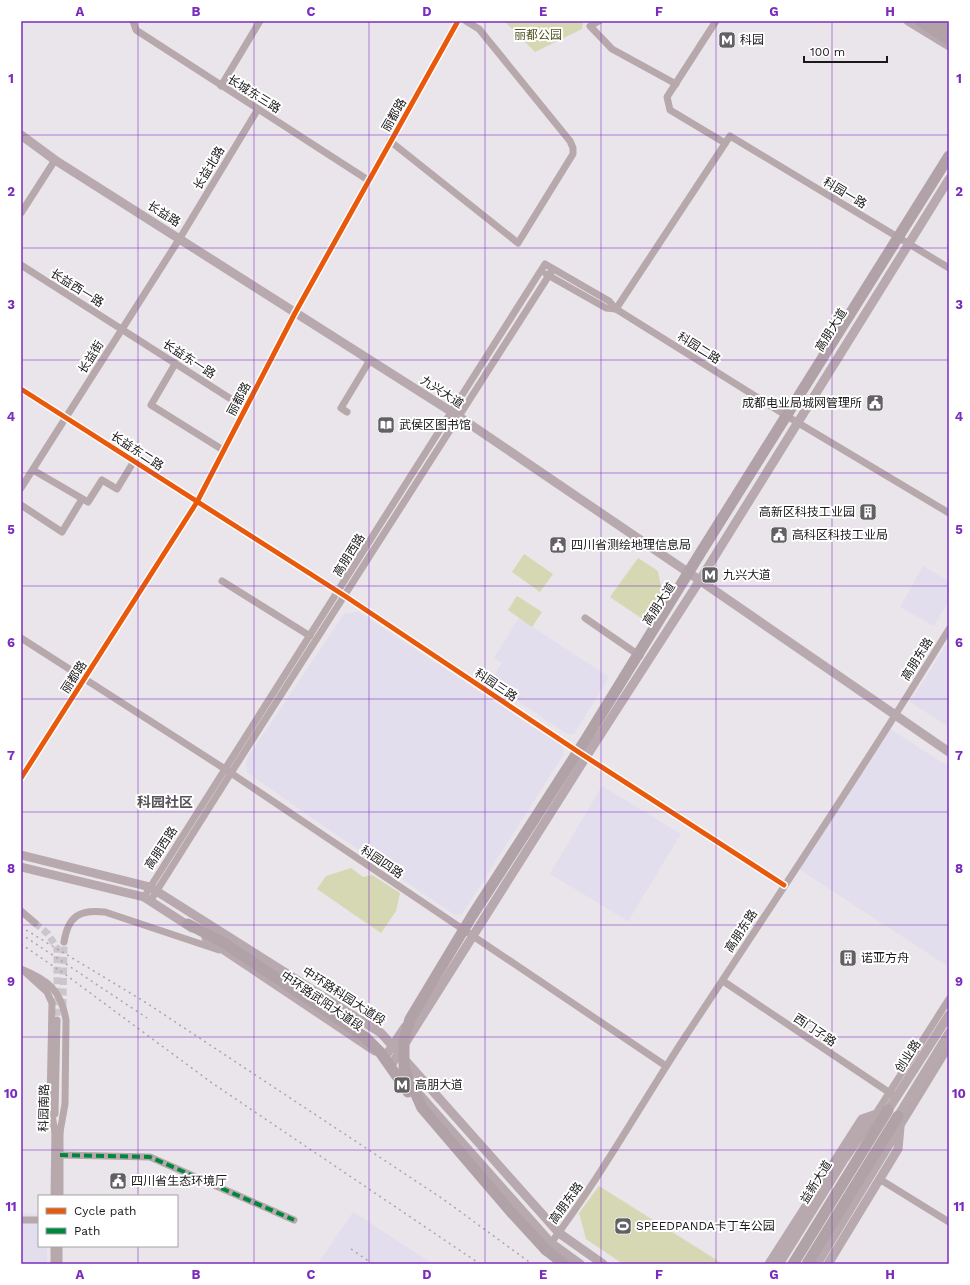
<svg xmlns="http://www.w3.org/2000/svg" width="970" height="1285" font-family="'Work Sans','Noto Sans SC',sans-serif">
<style>
.industrial{fill:#e2deed}
.green{fill:#d6d7b3}
.lines{fill:none;stroke-linecap:round;stroke-linejoin:round}
.minor-tunnel{stroke:#cac6cb;stroke-width:7;stroke-dasharray:7 3.5;stroke-linecap:butt}
.minor{stroke:#b7a8ab;stroke-width:7}
.major{stroke:#b7a9ae;stroke-width:9}
.highway{stroke:#b1a2a7;stroke-width:11}
.rail{stroke:#aea4a9;stroke-width:1.5;stroke-dasharray:2 4;stroke-linecap:butt}
.highway-bridge{stroke:#b1a2a7;stroke-width:11}
.quiet{stroke:#00873e;stroke-width:4;stroke-dasharray:8 4;stroke-linecap:butt}
.cycleway-casing{stroke:#fff;stroke-width:8}
.cycleway{stroke:#e8590c;stroke-width:5}
.grid{fill:none;stroke:#7b2cbf;stroke-width:1;stroke-opacity:0.55}
.labels{text-anchor:middle;stroke-width:4;stroke-linejoin:round;paint-order:stroke}
.park-label{font-size:12px;fill:#525520;stroke:#fff}
.poi-label{font-size:12px;fill:#1a181a;stroke:#fff;text-anchor:start}
.street-label{font-size:12px;fill:#1a181a;stroke:#fff}
.quarter-label{font-size:14px;font-weight:bold;fill:#59545a;stroke:#fff}
.neatline{fill:none;stroke:#7b2cbf;stroke-width:1.5}
.grid-label{font-size:13px;text-anchor:middle;font-weight:bold;fill:#7b2cbf}
</style>
<rect width="100%" height="100%" fill="#e9e5ea"/>
<g class="industrial">
<polygon points="923,566 949,581 949,600 934,626 900,607"/>
<polygon points="359,612 562,746 564,754 462,914 455,915 335,834 247,772 246,760 344,614"/>
<polygon points="519,618 609,677 574,734 567,734 490,682 502,663 494,658"/>
<polygon points="949,641 949,727 910,702"/>
<polygon points="890,729 949,767 949,967 799,869"/>
<polygon points="602,786 681,834 628,921 550,874"/>
<polygon points="353,1212 433,1264 318,1264"/>
<polygon points="21,1213 39,1214 39,1246 47,1246 47,1264 21,1264"/>
</g>
<g class="green">
<polygon points="504,21 585,21 583,22 582,29 535,52"/>
<polygon points="524,554 553,574 540,592 512,572"/>
<polygon points="638,558 658,571 662,592 644,620 610,597"/>
<polygon points="517,596 542,612 532,627 508,610"/>
<polygon points="351,868 363,877 372,875 400,893 396,911 381,933 317,889 326,876"/>
<polygon points="599,1186 723,1264 623,1264 586,1239 579,1213"/>
</g>
<g class="lines">
<g class="minor-tunnel">
<polyline points="35,923 48,934 57,948 57,1020"/>
<polyline points="63,1006 64,942"/>
</g>
<g class="minor">
<polyline points="133,21 136,30 368,180"/>
<polyline points="599,21 590,26 612,49 676,84"/>
<polyline points="716,21 667,97 670,110 725,143"/>
<polyline points="221,86 260,21"/>
<polyline points="390,141 518,243 573,154 573,148 570,141 479,29 466,21"/>
<polyline points="21,213 55,160"/>
<polyline points="21,265 245,408"/>
<polyline points="949,268 730,136 616,309 790,418 949,513"/>
<polyline points="546,274 606,308 616,309"/>
<polyline points="175,364 151,405 223,450"/>
<polyline points="21,389 345,596 580,753 784,885"/>
<polyline points="347,412 341,408 370,360"/>
<polyline points="33,470 88,502 102,480 117,489 134,461"/>
<polyline points="21,488 180,238 258,109"/>
<polyline points="21,505 62,532 82,499"/>
<polyline points="222,581 310,636"/>
<polyline points="585,618 640,656"/>
<polyline points="21,638 225,769 666,1066"/>
<polyline points="21,778 197,502 295,313 458,21"/>
<polyline points="144,897 545,264 609,301 616,309"/>
<polyline points="151,900 231,773 553,269"/>
<polyline points="21,911 35,923"/>
<path d="M64 942C68 916 80 909 105 912L219 950"/>
<path d="M21 969C48 980 61 990 66 1020L65 1104 60 1132"/>
<polyline points="26,973 47,992 52,1003 50,1104 55,1132"/>
<polyline points="723,981 896,1097"/>
<polyline points="55,1114 57,1020"/>
<polyline points="875,1115 949,999"/>
<polyline points="900,1127 949,1047"/>
<polyline points="60,1155 150,1157 294,1220"/>
<polyline points="881,1180 949,1222"/>
<polyline points="54,1196 55,1128"/>
<polyline points="60,1196 60,1128"/>
<polyline points="21,1220 39,1220"/>
<path d="M551 1243C600 1178 640 1106 685 1037 774 902 864 767 949 629"/>
<polyline points="54,1264 54,1246"/>
<polyline points="59,1264 59,1246"/>
</g>
<g class="major">
<polyline points="908,21 949,46"/>
<polyline points="21,135 55,160 455,414 692,575 949,752"/>
<polyline points="21,855 150,887 381,1033 559,1233 603,1264"/>
<polyline points="21,867 144,897 192,928"/>
<polyline points="206,938 375,1051"/>
<polyline points="385,1057 405,1027"/>
<polyline points="392,1064 586,757 700,580 949,179"/>
<polyline points="418,1093 551,1243 580,1264"/>
<polyline points="769,1264 862,1119 888,1110 949,1015"/>
<polyline points="779,1264 843,1161 875,1115"/>
<polyline points="817,1264 898,1130"/>
<polyline points="828,1264 898,1149 900,1127 898,1116 949,1033"/>
</g>
<g class="highway">
<polyline points="920,21 949,40"/>
<polyline points="933,21 949,31"/>
<polyline points="188,924 224,943"/>
<polyline points="546,1250 564,1264"/>
<polyline points="793,1264 888,1110"/>
<polyline points="807,1264 898,1116"/>
</g>
<g class="rail">
<polyline points="21,927 145,1002 443,1199 532,1264"/>
<polyline points="21,934 147,1018"/>
<polyline points="21,944 66,975 212,1083 480,1264"/>
<polyline points="351,1249 373,1264"/>
</g>
<g class="highway-bridge">
<polyline points="224,943 365,1037 380,1052 408,1092"/>
<polyline points="546,1250 511,1212 422,1108 404,1068 404,1040 410,1019 472,916 586,739 701,552 949,156"/>
</g>
<polyline class="quiet" points="60,1155 150,1157 294,1220"/>
<defs>
<g id="cycleway">
<polyline points="21,389 345,596 580,753 784,885"/>
<polyline points="21,778 197,502 295,313 458,21"/>
</g>
</defs>
<use href="#cycleway" class="cycleway-casing"/>
<use href="#cycleway" class="cycleway"/>
</g>
<path class="grid" d="M138 21V1196M254 21V1264M369 21V1264M485 21V1264M601 21V1264M716 21V1264M832 21V1264M21 135H949M21 248H949M21 360H949M21 473H949M21 586H949M21 699H949M21 812H949M21 925H949M21 1037H949M21 1150H949M138 1246V1264"/>
<defs>
<symbol id="metro-square" viewBox="-11 -11 22 22"><rect x="-9" y="-9" width="18" height="18" rx="4" fill="#626063" stroke="#fff"/><path d="M-5.5 5V-5H-3L0 0L3-5H5.5V5H3V-.5L0 4L-3-.5V5Z" fill="#fff"/></symbol>
<symbol id="civic-square" viewBox="-11 -11 22 22"><rect x="-9" y="-9" width="18" height="18" rx="4" fill="#626063" stroke="#fff"/><path d="M-.6-6.5H3V-4.5H.6V-3L4-1V1h2V6H-6V1h2V-1L-.6-3ZM-1.2 2.5V6h2.4V2.5Z" fill="#fff"/></symbol>
<symbol id="library-square" viewBox="-11 -11 22 22"><rect x="-9" y="-9" width="18" height="18" rx="4" fill="#626063" stroke="#fff"/><path d="M-6-4Q-3-5.5-.7-3.5V5Q-3 3-6 4ZM6-4Q3-5.5 .7-3.5V5Q3 3 6 4Z" fill="#fff"/></symbol>
<symbol id="building-square" viewBox="-11 -11 22 22"><rect x="-9" y="-9" width="18" height="18" rx="4" fill="#626063" stroke="#fff"/><path d="M-4-6H4V6H1V3H-1V6H-4ZM-2.5-4.3h1.7v1.8h-1.7ZM.8-4.3h1.7v1.8H.8ZM-2.5-1h1.7V.8h-1.7ZM.8-1h1.7V.8H.8Z" fill="#fff"/></symbol>
<symbol id="stadium-square" viewBox="-11 -11 22 22"><rect x="-9" y="-9" width="18" height="18" rx="4" fill="#626063" stroke="#fff"/><path d="M0-5a6.5 5 0 1 0 0 10a6.5 5 0 1 0 0-10ZM-3.5-1.8h7v3.6h-7Z" fill="#fff"/></symbol>
</defs>
<g fill-rule="evenodd">
<use href="#metro-square" x="717" y="30" width="20" height="20"/>
<use href="#civic-square" x="865" y="393" width="20" height="20"/>
<use href="#library-square" x="376" y="415" width="20" height="20"/>
<use href="#building-square" x="858" y="502" width="20" height="20"/>
<use href="#civic-square" x="769" y="525" width="20" height="20"/>
<use href="#civic-square" x="548" y="535" width="20" height="20"/>
<use href="#metro-square" x="700" y="565" width="20" height="20"/>
<use href="#building-square" x="838" y="948" width="20" height="20"/>
<use href="#metro-square" x="392" y="1075" width="20" height="20"/>
<use href="#civic-square" x="108" y="1171" width="20" height="20"/>
<use href="#stadium-square" x="613" y="1216" width="20" height="20"/>
</g>
<g class="labels">
<g class="park-label">
<text x="538" y="39">丽都公园</text>
</g>
<g class="poi-label">
<text x="740" y="44">科园</text>
<text x="862" y="407" text-anchor="end">成都电业局城网管理所</text>
<text x="399" y="429">武侯区图书馆</text>
<text x="855" y="516" text-anchor="end">高新区科技工业园</text>
<text x="792" y="539">高科区科技工业局</text>
<text x="571" y="549">四川省测绘地理信息局</text>
<text x="723" y="579">九兴大道</text>
<text x="861" y="962">诺亚方舟</text>
<text x="415" y="1089">高朋大道</text>
<text x="131" y="1185">四川省生态环境厅</text>
<text x="636" y="1230">SPEEDPANDA卡丁车公园</text>
</g>
<g class="street-label">
<text transform="translate(254 94) rotate(32)" y="4">长城东三路</text>
<text transform="translate(394 115) rotate(-60)" y="4">丽都路</text>
<text transform="translate(209 168) rotate(-59)" y="4">长益北路</text>
<text transform="translate(845 193) rotate(31)" y="4">科园一路</text>
<text transform="translate(164 214) rotate(32)" y="4">长益路</text>
<text transform="translate(77 288) rotate(32)" y="4">长益西一路</text>
<text transform="translate(831 330) rotate(-58)" y="4">高朋大道</text>
<text transform="translate(699 348) rotate(32)" y="4">科园二路</text>
<text transform="translate(91 357) rotate(-58)" y="4">长益街</text>
<text transform="translate(189 359) rotate(33)" y="4">长益东一路</text>
<text transform="translate(442 392) rotate(33)" y="4">九兴大道</text>
<text transform="translate(239 399) rotate(-62)" y="4">丽都路</text>
<text transform="translate(137 451) rotate(33)" y="4">长益东二路</text>
<text transform="translate(349 555) rotate(-58)" y="4">高朋西路</text>
<text transform="translate(659 604) rotate(-57)" y="4">高朋大道</text>
<text transform="translate(917 659) rotate(-58)" y="4">高朋东路</text>
<text transform="translate(74 677) rotate(-57)" y="4">丽都路</text>
<text transform="translate(496 685) rotate(34)" y="4">科园三路</text>
<text transform="translate(161 848) rotate(-57)" y="4">高朋西路</text>
<text transform="translate(382 862) rotate(34)" y="4">科园四路</text>
<text transform="translate(741 931) rotate(-57)" y="4">高朋东路</text>
<text transform="translate(344 996) rotate(33)" y="4">中环路科园大道段</text>
<text transform="translate(322 1001) rotate(34)" y="4">中环路武阳大道段</text>
<text transform="translate(815 1030) rotate(34)" y="4">西门子路</text>
<text transform="translate(908 1056) rotate(-57)" y="4">创业路</text>
<text transform="translate(44 1108) rotate(-89)" y="4">科园南路</text>
<text transform="translate(816 1182) rotate(-58)" y="4">益新大道</text>
<text transform="translate(566 1203) rotate(-54)" y="4">高朋东路</text>
</g>
<g class="quarter-label">
<text x="165" y="807">科园社区</text>
</g>
</g>
<rect width="970" height="1285" fill="none" stroke="#ffffff" stroke-width="44"/>
<rect x="38" y="1195" width="140" height="52" fill="#ffffff" stroke="#a3a3a3"/>
<rect x="46" y="1208" width="20" height="6" fill="#e8590c" stroke="#a3a3a3"/>
<text x="74" y="1215" font-size="12" fill="#1a181a">Cycle path</text>
<rect x="46" y="1228" width="20" height="6" fill="#00873e" stroke="#a3a3a3"/>
<text x="74" y="1235" font-size="12" fill="#1a181a">Path</text>
<path d="M804 56v6h83v-6" fill="none" stroke="#1a181a" stroke-width="2"/>
<text x="810" y="56" font-size="12" fill="#1a181a" stroke="#ffffff" stroke-width="3" paint-order="stroke">100 m</text>
<rect x="22" y="22" width="926" height="1241" class="neatline"/>
<g class="grid-label">
<text x="80" y="16">A</text>
<text x="196" y="16">B</text>
<text x="311" y="16">C</text>
<text x="427" y="16">D</text>
<text x="543" y="16">E</text>
<text x="659" y="16">F</text>
<text x="774" y="16">G</text>
<text x="890" y="16">H</text>
<text x="11" y="83">1</text>
<text x="959" y="83">1</text>
<text x="11" y="196">2</text>
<text x="959" y="196">2</text>
<text x="11" y="309">3</text>
<text x="959" y="309">3</text>
<text x="11" y="421">4</text>
<text x="959" y="421">4</text>
<text x="11" y="534">5</text>
<text x="959" y="534">5</text>
<text x="11" y="647">6</text>
<text x="959" y="647">6</text>
<text x="11" y="760">7</text>
<text x="959" y="760">7</text>
<text x="11" y="873">8</text>
<text x="959" y="873">8</text>
<text x="11" y="986">9</text>
<text x="959" y="986">9</text>
<text x="11" y="1098">10</text>
<text x="959" y="1098">10</text>
<text x="11" y="1211">11</text>
<text x="959" y="1211">11</text>
<text x="80" y="1279">A</text>
<text x="196" y="1279">B</text>
<text x="311" y="1279">C</text>
<text x="427" y="1279">D</text>
<text x="543" y="1279">E</text>
<text x="659" y="1279">F</text>
<text x="774" y="1279">G</text>
<text x="890" y="1279">H</text>
</g>
</svg>
